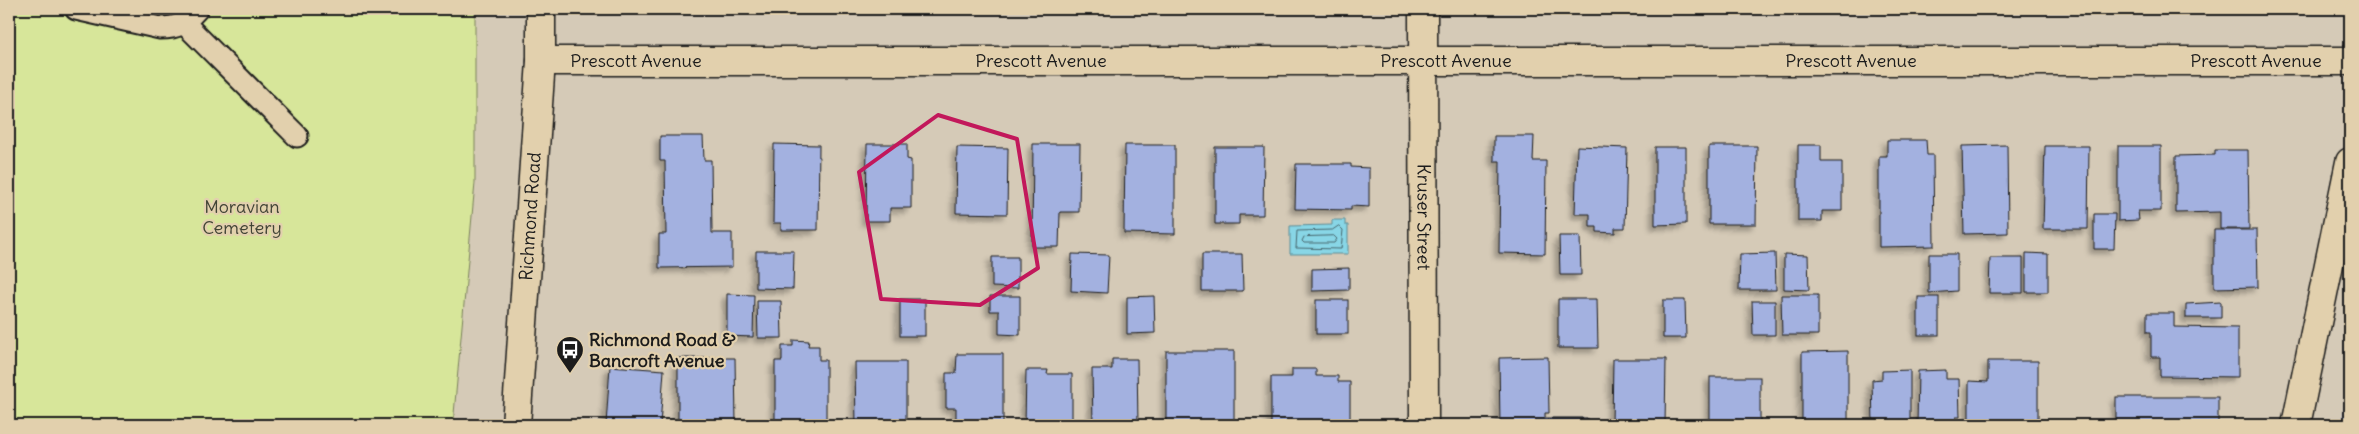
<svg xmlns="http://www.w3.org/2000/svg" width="2359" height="434" font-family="Delius,sans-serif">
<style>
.built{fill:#c6c2c3}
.green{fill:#d7e69a;stroke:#7a815b}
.water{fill:#88d6e6;stroke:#5d8c95}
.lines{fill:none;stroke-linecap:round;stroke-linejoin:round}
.shore{stroke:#47666d;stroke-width:1}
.building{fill:#a3b1e0;stroke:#1c1c1c;filter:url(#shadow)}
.lane-casing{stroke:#1c1c1c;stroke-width:25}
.street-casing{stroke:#1c1c1c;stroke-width:31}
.secondary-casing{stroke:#1c1c1c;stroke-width:31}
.lane{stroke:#e2d0ad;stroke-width:21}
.street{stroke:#e2d0ad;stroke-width:28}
.secondary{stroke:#e2d0ad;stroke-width:28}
.marked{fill:none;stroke:#c2185b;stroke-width:4;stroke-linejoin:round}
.labels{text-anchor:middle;stroke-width:4.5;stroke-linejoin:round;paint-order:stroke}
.street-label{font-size:18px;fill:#1c1c1c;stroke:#e2d0ad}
.park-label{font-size:18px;fill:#414435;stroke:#e2d0ad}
.poi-label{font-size:18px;font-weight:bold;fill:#1c1c1c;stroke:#e2d0ad;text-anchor:start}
</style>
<defs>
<filter id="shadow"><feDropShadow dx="-4.5" dy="4.5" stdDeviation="2.5" flood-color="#0004"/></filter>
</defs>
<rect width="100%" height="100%" fill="#d5cab7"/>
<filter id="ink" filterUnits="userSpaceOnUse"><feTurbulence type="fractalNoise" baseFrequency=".02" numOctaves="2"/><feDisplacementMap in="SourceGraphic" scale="10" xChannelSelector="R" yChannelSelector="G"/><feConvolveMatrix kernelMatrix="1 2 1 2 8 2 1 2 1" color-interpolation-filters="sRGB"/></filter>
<g filter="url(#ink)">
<polygon class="built" points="2350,376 2350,425 2340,425"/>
<polygon class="green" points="9,9 475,9 475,183 453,425 9,425"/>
<polygon class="water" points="1332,220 1345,220 1345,225 1348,225 1348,254 1290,254 1290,226 1332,225"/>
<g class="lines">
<g class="shore">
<polygon points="1339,226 1343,230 1341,249 1296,248 1297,231 1332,230"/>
<polygon points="1334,236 1337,239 1334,243 1304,243 1302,241 1304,237"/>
</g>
</g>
<g class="building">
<polygon points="660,136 703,136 704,160 711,160 712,233 732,233 732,267 659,268 659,234 666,234 665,161 660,161"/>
<polygon points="1494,136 1534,136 1533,161 1546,161 1545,254 1499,253 1500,161 1494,161"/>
<polygon points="1887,140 1926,140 1927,155 1933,155 1934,246 1879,247 1879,156 1887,156"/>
<polygon points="774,144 819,145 818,230 781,230 781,223 773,223"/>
<polygon points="867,144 907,144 907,159 911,160 911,208 890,208 890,221 866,221"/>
<polygon points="1033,144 1080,144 1079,212 1060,212 1059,247 1032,247"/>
<polygon points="1125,145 1175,145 1175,234 1124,233"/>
<polygon points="1798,145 1821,145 1821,162 1842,162 1842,211 1822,211 1822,221 1798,221"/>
<polygon points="2007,145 2008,233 1964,234 1962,146"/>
<polygon points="1577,146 1627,148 1625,228 1615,228 1615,233 1597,232 1597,227 1590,227 1590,214 1575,214"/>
<polygon points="1709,146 1757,146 1756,224 1709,224"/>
<polygon points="2045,146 2089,146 2088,229 2043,229"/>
<polygon points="2118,146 2161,146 2161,211 2138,211 2139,220 2118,221"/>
<polygon points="957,147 1008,148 1007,214 956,213"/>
<polygon points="1215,147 1264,147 1263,215 1239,215 1239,224 1215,224"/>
<polygon points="1655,147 1686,147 1686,224 1655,225"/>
<polygon points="2215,150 2248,150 2249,229 2220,229 2220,212 2176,213 2176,156 2215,155"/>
<polygon points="1296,164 1351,164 1351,167 1369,168 1369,207 1351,206 1351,210 1295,209"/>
<polygon points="2094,214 2115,214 2114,249 2094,249"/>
<polygon points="2214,230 2257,230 2258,287 2214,288"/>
<polygon points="1559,236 1580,236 1581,275 1560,275"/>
<polygon points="756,251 794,251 793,289 756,288"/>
<polygon points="1775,253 1776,290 1739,290 1740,254"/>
<polygon points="2026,253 2048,254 2048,292 2026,292"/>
<polygon points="1072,254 1109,255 1107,293 1071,291"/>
<polygon points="1202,254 1242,254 1243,291 1202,291"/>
<polygon points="1784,254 1808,255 1809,290 1784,289"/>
<polygon points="1929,254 1957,254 1957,291 1929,293"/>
<polygon points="992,257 1018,257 1018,288 992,287"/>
<polygon points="1990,258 2023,258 2023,293 1989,293"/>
<polygon points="1349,268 1349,290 1312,291 1312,269"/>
<polygon points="727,294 754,295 753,337 727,336"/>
<polygon points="1781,295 1818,295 1818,335 1782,335"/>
<polygon points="990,296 1020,296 1020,335 999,334 999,311 990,311"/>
<polygon points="1154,296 1155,333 1127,334 1127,297"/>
<rect x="1918" y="297" width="21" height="38"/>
<rect x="900" y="299" width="25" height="37"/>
<polygon points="1558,299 1597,299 1598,348 1558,348"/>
<rect x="1316" y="300" width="32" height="34"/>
<polygon points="1663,300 1685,300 1686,338 1663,338"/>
<polygon points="757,301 781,301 782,338 758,338"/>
<polygon points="1752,301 1775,301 1775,335 1753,335"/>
<polygon points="2221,302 2221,318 2186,318 2186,304"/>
<polygon points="2147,313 2174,313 2174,327 2238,328 2238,377 2160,376 2160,357 2151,357 2151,332 2147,332"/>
<polygon points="793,340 809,341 808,346 819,346 819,360 826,360 826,425 775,425 775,361 782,361 782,346 793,346"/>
<rect x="1166" y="351" width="68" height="74"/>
<polygon points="1848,351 1848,425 1802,425 1802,352"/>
<polygon points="957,354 1003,354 1003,425 956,425 956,408 946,408 946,373 956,373"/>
<polygon points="1548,357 1549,413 1545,413 1545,418 1587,418 1587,425 1500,425 1499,358"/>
<polygon points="678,358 735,358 736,425 678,425"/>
<polygon points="1112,359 1137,359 1138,425 1093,425 1092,369 1112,369"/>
<polygon points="1613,359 1666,359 1665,425 1612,425"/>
<polygon points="1988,361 2038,361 2038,425 1969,425 1969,381 1988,382"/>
<polygon points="855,362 906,362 906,425 856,425"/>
<polygon points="610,366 664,370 660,425 606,425"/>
<polygon points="1292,369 1316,369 1316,376 1338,376 1338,382 1350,382 1350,425 1271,425 1271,377 1292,377"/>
<polygon points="1026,370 1048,370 1047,374 1072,374 1072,425 1025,425"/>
<polygon points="1910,370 1910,425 1873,425 1872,380 1882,379 1882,371"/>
<polygon points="1946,370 1946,379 1959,379 1960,417 1956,417 1956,425 1917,425 1918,371"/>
<rect x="1710" y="377" width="50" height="48"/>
<rect x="2116" y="397" width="102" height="28"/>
</g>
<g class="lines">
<defs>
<g id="lane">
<path d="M76 9 160 28C180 28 184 23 197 9"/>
<polyline points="184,23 297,136"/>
</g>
<g id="street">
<path id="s1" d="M1423 9 1424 425"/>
<path id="s2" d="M541 61H2350"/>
<polyline points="2296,425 2350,162"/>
</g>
<g id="secondary">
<path id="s3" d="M516 425 541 61V9"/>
</g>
</defs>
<use href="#lane" class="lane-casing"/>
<use href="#street" class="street-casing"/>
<use href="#secondary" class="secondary-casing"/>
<use href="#lane" class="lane"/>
<use href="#street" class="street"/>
<use href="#secondary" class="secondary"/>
</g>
</g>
<path class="marked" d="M938 115 1017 139 1038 268 980 305 881 299 859 172Z"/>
<defs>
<symbol id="bus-pin" viewBox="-11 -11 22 30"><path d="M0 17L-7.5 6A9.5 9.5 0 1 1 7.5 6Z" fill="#1c1c1c" stroke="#e2d0ad"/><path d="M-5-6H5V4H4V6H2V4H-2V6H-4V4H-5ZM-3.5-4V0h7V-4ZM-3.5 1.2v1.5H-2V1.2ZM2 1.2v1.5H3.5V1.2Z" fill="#fff"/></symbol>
</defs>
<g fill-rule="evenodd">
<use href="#bus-pin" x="554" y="334" width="32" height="43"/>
</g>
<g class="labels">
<g class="street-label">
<text dy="6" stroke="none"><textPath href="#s2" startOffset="95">Prescott Avenue</textPath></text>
<text dy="6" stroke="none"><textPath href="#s2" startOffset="500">Prescott Avenue</textPath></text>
<text dy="6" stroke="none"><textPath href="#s2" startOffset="905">Prescott Avenue</textPath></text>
<text dy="6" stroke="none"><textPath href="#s2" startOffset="1310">Prescott Avenue</textPath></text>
<text dy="6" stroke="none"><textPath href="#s2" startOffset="1715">Prescott Avenue</textPath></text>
<text dy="6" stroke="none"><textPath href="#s3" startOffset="209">Richmond Road</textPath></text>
<text dy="6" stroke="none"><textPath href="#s1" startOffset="208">Kruser Street</textPath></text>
</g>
<g class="park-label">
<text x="242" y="213">Moravian<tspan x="242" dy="21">Cemetery</tspan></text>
</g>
<g class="poi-label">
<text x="589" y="346">Richmond Road &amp;<tspan x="589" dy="21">Bancroft Avenue</tspan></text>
</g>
</g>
<rect width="2359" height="434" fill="none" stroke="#e2d0ad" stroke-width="30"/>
<rect x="15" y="15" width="2329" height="404" fill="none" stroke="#1c1c1c" stroke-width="2" filter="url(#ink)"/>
</svg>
